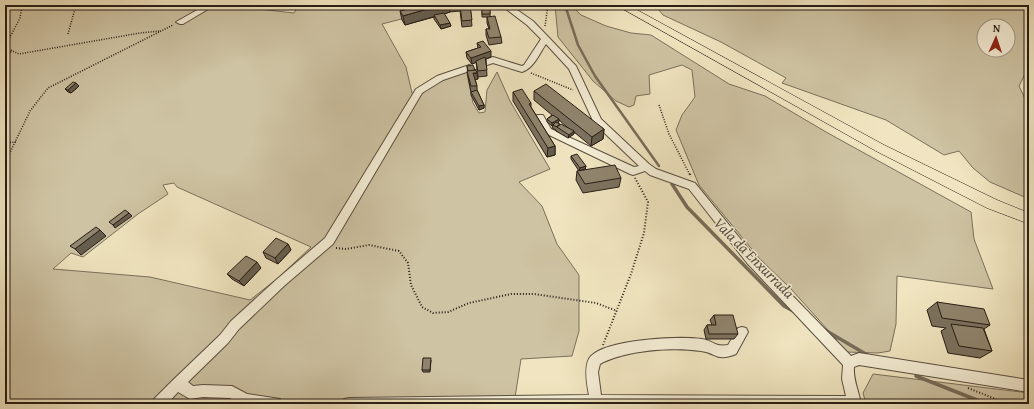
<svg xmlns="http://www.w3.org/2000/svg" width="1034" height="409" font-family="'Gentium Book Plus',serif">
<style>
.green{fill:#cec3a3;stroke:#7a705c;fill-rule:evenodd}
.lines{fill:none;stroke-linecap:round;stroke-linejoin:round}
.stream-far1{stroke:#776c59;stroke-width:2.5}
.stream{stroke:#776c59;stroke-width:3.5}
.minor-casing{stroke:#594f40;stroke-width:2}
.major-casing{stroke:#271d15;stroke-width:1}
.path-far1{stroke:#271d15;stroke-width:1.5;stroke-dasharray:1 1.5;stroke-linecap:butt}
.path{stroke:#271d15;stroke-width:2;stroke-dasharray:1 2;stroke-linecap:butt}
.minor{fill:#f5eed6;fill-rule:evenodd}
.major{fill:#f0e5c0;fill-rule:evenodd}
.wall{fill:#7c725f;stroke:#271d15;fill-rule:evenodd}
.shaded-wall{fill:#655d4d;stroke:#271d15}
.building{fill:#90856e;stroke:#271d15}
.labels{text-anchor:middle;stroke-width:3;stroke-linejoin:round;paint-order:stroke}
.water-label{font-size:15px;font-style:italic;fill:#5c5242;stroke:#f5eed6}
</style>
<rect width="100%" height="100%" fill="#f0e5c0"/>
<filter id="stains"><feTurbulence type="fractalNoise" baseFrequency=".005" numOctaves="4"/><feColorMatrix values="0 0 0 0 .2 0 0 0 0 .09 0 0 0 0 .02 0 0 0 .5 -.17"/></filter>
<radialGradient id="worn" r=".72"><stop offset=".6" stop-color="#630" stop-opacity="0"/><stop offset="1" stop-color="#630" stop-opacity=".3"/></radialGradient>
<g class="green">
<path d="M5 5H206L176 22 182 24 214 5H243L241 7 294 13 299 5H455L382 24 406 67 412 93 420 95 433 84 466 69 473 103 479 113 485 112 487 90 497 72 510 101 550 169 519 182 542 206 557 244 579 275V331L572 356 521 359 514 404H5ZM174 183 177 187 311 247 278 278 250 300 150 277 53 269 71 253 83 257 138 214 168 194 163 185Z"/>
<polygon points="555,5 571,5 581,15 606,26 631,33 651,35 729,84 765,96 826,132 971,212 974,239 993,289 897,276 896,324 890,351 878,353 846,352 834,342 837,340 791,289 759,258 699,185 676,130 682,115 695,97 692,70 682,65 649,75 650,94 636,96 634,105 629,107 616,101 593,81 558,37"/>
<path d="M655 5H1013L1029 11V66L1019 86 1029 107V199L990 182 973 168 959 151 944 155 886 120 782 83 786 78 721 42 663 15ZM984 26H1008V50H984Z"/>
<polygon points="873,374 1029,393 1029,404 866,404 863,393"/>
</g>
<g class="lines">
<polyline class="stream-far1" points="565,5 578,45 595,76 659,166"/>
<g class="stream">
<polyline points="672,184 687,207 784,306 795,312"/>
<polyline points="825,330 869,356"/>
<polyline points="916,376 987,404"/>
</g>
<defs>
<g id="minor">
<polygon points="206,5 215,5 183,24 180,24 176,22"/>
<polygon points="267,5 275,5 273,9 270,9 266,7"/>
<path d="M501 5H510L533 21 576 66 601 119 649 164 656 169 695 183 755 257 851 356 859 353 1029 380V392L859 365 854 367C853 381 859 391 861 404H343L344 399 349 398 589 395C587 385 583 364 591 356 608 339 679 336 702 339 714 341 714 347 728 345L738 328 742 327 746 328 748 332 736 354C716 362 717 353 701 351 672 347 626 350 600 364L598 372 601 395 846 396 842 379 843 365 747 263 689 189 650 175 645 171 633 175 630 174 545 133 536 117 537 115H543L551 129 634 167 639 166 594 123 569 69 546 44C539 54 534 68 522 72L493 63 443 80 422 93 333 244 284 286 239 329 228 343 188 382 193 386 203 385 232 386 247 394 280 399 281 404H240L230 398 203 397 190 399 178 392 167 404H153L154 399 172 381 220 335 231 321 276 280 325 238 416 89 437 76 493 57 522 66 524 65 541 39 527 25Z"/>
<polygon points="1017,5 1029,5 1029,10"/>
</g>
<polygon id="major" points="616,5 628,5 884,145 997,200 1029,213 1029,224 987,208 876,151"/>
</defs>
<use href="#minor" class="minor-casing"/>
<use href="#major" class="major-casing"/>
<g class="path-far1">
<polyline points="22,5 20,18 9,39 8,49 19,54 140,33 160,31"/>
<polyline points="545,26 548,5"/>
<polyline points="68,34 76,5"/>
<polyline points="5,61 12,50"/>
<polyline points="531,73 573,90"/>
<polyline points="659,105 669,134 690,175"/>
<polyline points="5,133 10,142"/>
<polyline points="5,143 16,142"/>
<polyline points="5,157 11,153"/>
<polyline points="5,163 30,111 48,88 173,25"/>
</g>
<g class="path">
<polyline points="690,174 691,177"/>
<polyline points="336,248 346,249 369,245 399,251 408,263 411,285 422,307 433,313 448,312 469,303 511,294 534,294 596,303 617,311"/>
<polyline points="603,345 631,274 644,233 648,202 635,178"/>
<polyline points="968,388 1008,404"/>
</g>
<use href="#minor" class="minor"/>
<use href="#major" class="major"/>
</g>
<g class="wall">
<polygon points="247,5 260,5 259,7 248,6"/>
<polygon points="277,5 287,5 285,8 278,7"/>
<polygon points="426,5 470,5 472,26 462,27 460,11 450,12 444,14 451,26 441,29 434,19 434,17 405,25 402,20 400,11"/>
<polygon points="482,8 490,8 490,17 501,37 502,43 489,45 486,35 486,29 489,29 487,23 487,17 482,17"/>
<polygon points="477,43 491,57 486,59 487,76 478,77 476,62 472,64 467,58 466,52 478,48"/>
<polygon points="467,66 475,70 477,73 478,79 475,79 477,86 477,90 484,105 484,108 479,110 471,95 471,92 468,77"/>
<polygon points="76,83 79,86 71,93 68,92 65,89"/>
<path d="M534 91 604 129 603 139 591 146 574 132V134L568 138 556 131V130L552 128 553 126H552L547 122V119L552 115 534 100ZM559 120 568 128 560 125 558 123Z"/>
<polygon points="513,92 531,103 531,107 555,146 555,155 547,157 513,101"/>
<polygon points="571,156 586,166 585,169 583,170 621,178 619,187 583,193 576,180 577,171 579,171 571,159"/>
<polygon points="288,244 291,250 278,264 266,258 263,252"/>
<polygon points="261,268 244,286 232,279 227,274"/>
<polygon points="937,302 990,325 984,329 992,351 980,358 948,353 941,331 946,328 932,326 927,310"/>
<polygon points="714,315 738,334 734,339 706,339 704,330 707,325 712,325 710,320"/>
<polygon points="431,360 430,372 423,372 422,370"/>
</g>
<g class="shaded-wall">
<polygon points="441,5 449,5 450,12 405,25 403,16"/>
<polygon points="450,23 451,26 441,29 440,25"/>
<polygon points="491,51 491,57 472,64 471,58"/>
<polygon points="477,73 478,79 474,80 469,74"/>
<polygon points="76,83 79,86 71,93 68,90"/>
<polygon points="484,105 484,108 479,110 479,106"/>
<polygon points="559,119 559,122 554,125 553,125 552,126 552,123"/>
<polygon points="604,129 603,139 591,146 592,137"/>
<polygon points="574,131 574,134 568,138 569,135"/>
<polygon points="555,146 555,155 547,157 548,148"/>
<polygon points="586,166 585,169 579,171 580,168"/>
<polygon points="129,213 132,216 115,228 113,225"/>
<polygon points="100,230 106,236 81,255 75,249"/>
<polygon points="288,244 291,250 278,264 275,258"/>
<polygon points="257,262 261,268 244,286 239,281"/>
</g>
<g class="building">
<polygon points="426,5 441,5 403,16 400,11"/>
<polygon points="460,5 470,5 472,20 462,21"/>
<rect x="482" y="8" width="8" height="6"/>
<polygon points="444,13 450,23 440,25 434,15"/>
<polygon points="495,16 501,37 489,38 486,29 490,29 487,17"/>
<polygon points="483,41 491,51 471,58 466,52 481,47 477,43"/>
<polygon points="485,57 487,70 478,71 476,61"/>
<polygon points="473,65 475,70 468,71 467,66"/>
<polygon points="476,70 477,73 473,73 477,86 471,86 467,71"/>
<polygon points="73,82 76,83 68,90 65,89"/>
<polygon points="546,84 604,129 592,137 534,91"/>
<polygon points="522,89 531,103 529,104 555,146 548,148 513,92"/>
<polygon points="477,90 484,105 479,106 471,92"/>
<polygon points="553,115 559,119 552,123 547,119"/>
<polygon points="556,122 560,124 556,127 553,125"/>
<polygon points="561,124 574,131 569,135 557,127"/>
<polygon points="577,154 586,166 580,168 571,156"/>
<polygon points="615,165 621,178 585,184 577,171"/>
<polygon points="125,210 129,213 113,225 109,222"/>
<polygon points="96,227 100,230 75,249 70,246"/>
<polygon points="276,238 288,244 275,258 263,252"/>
<polygon points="246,256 257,262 239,281 227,274"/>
<polygon points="937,302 984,309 990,325 942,318"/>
<polygon points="714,315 733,315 738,334 709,334 707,325 716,325"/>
<polygon points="951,324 983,328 992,351 959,346"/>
<polygon points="423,358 431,358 430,370 422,370"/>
</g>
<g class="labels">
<g class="water-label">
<text transform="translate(754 258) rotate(45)" y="5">Vala da Enxurrada</text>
</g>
</g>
<rect width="1034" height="409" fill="none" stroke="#f0e5c0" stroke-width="20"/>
<rect x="6" y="6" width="1022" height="397" fill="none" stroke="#271d15" stroke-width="2"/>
<rect x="10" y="10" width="1014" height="389" fill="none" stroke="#271d15"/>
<g transform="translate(996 38) rotate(3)"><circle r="19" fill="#f5eed6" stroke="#a39a89"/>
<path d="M0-3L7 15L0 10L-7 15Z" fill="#8f2418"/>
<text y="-6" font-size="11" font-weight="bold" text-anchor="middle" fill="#271d15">N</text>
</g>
<rect width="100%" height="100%" filter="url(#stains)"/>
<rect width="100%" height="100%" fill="url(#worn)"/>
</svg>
